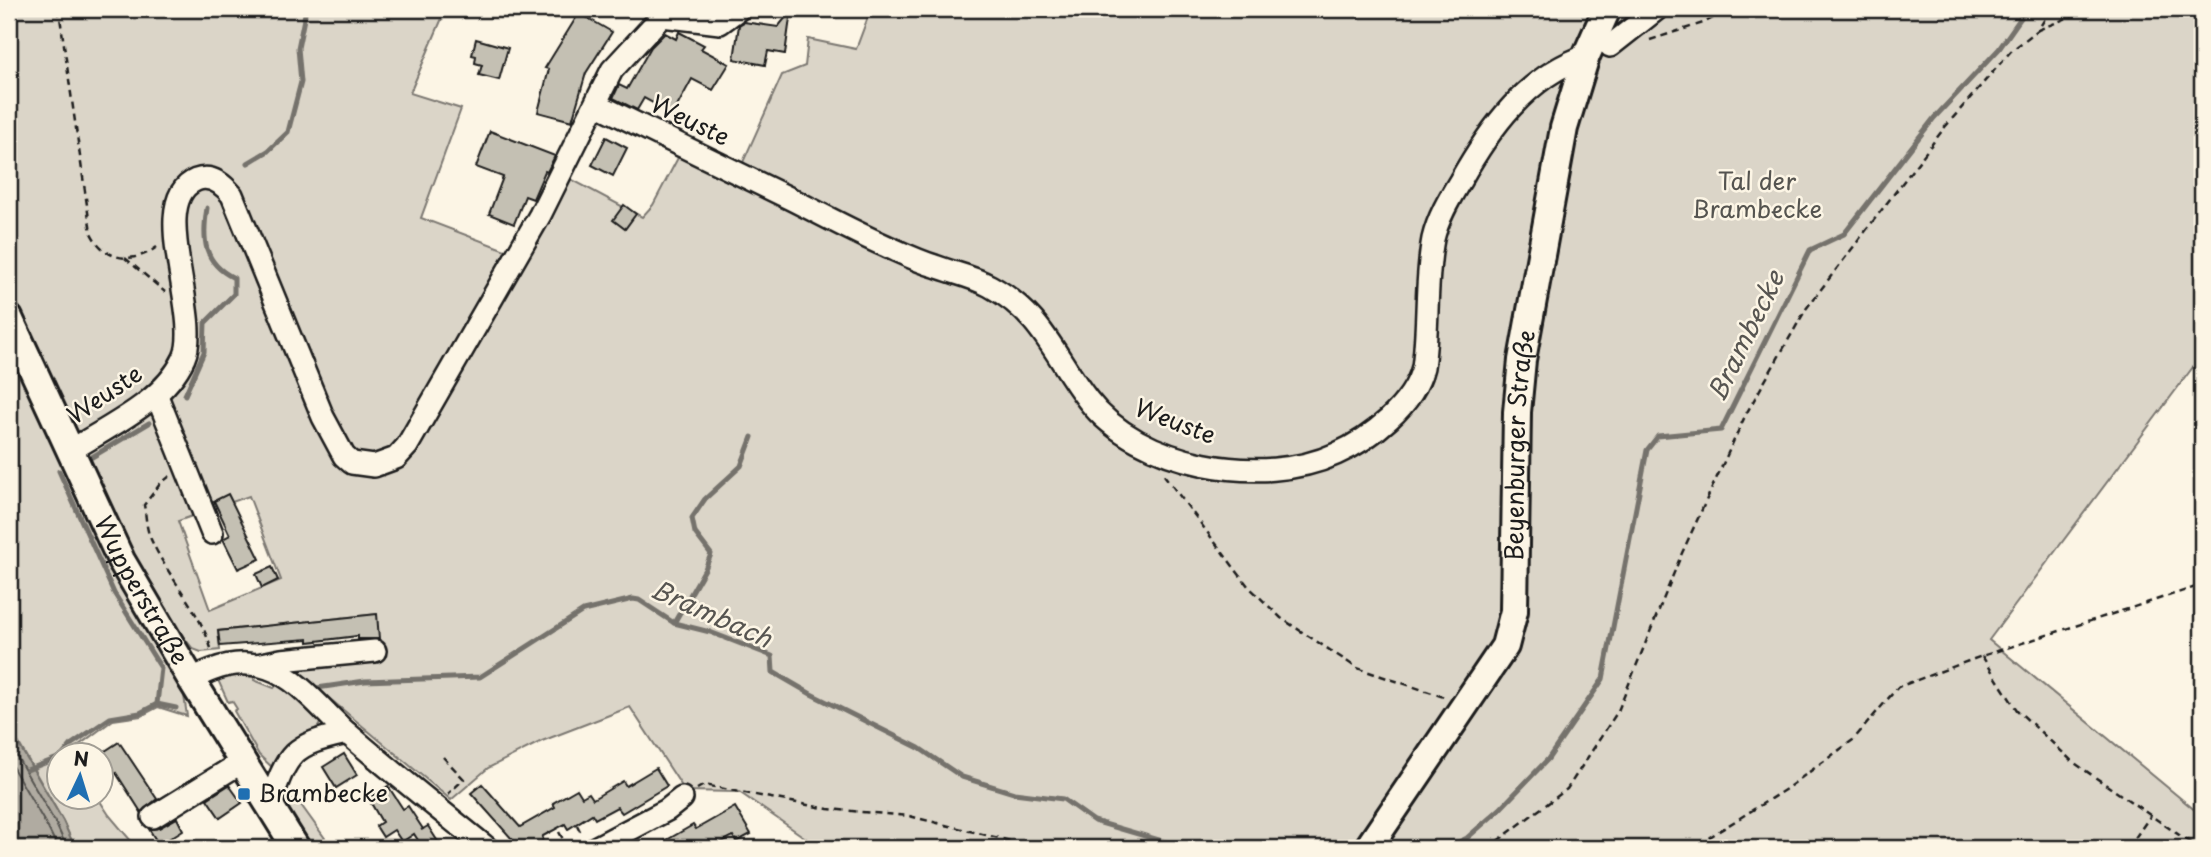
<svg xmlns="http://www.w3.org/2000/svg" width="2211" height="857" font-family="'Playpen Sans',sans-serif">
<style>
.green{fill:#dbd5c8;stroke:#7c7872;stroke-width:2;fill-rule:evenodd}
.water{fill:#b0aba1;stroke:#75726c;stroke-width:2}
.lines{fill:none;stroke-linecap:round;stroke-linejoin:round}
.shore{stroke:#575551;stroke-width:2}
.stream{stroke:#75726c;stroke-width:5}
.building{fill:#c4c0b3;stroke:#1c1c1c;stroke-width:2}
.minor-casing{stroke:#1c1c1c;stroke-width:26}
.major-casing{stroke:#1c1c1c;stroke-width:32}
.path{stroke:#1c1c1c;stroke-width:2.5;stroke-dasharray:7 5;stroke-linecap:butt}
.minor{stroke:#fcf5e5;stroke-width:21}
.major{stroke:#fcf5e5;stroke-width:26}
.poi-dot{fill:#1f6fb2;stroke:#fcf5e5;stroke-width:2.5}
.labels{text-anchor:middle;stroke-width:5;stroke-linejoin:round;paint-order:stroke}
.street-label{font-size:24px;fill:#1c1c1c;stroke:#fcf5e5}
.park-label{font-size:24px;fill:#555450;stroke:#fcf5e5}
.poi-label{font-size:24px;fill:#1c1c1c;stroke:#fcf5e5;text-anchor:start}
.water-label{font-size:26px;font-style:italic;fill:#575551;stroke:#fcf5e5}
</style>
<rect width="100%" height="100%" fill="#fcf5e5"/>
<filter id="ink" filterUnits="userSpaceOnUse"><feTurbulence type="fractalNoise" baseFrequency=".0143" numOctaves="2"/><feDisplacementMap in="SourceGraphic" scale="14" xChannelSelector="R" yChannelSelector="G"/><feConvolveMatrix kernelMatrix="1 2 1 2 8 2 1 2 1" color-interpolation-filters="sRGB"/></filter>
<g filter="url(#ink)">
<g class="green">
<path d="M9 9H446L410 93 461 109 421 218 513 253 556 171 642 217 653 205 681 152 736 178 782 75 805 66 808 39 856 49 871 9H2202V355L1989 640 2202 816V848H820L739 792 685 791 630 707 542 741 488 768 451 800 287 663 380 658 376 614 218 631 220 650 201 652 193 649 163 612 130 556 9 294ZM249 496 281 580 210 610 178 521Z"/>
<polygon points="9,343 181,675 187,716 158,707 141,716 113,720 74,749 71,755 60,756 60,798 98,798 109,815 137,848 75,848 63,821 9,726"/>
<polygon points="254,673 254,680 274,688 280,681 322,720 318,727 294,743 274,769 259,755 234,711 237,709 232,701 228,702 218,680 222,675"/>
<polygon points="296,798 332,848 312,848 284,806"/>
</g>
<polygon class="water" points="9,728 63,821 75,848 20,848 9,824"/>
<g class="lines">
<g class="shore">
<polyline points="9,743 56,824 67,848"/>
<polyline points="9,761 48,828 58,848"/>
</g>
<g class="stream">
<polyline points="248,163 268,151 288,132 301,82 298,48 306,9"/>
<path d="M185 395 204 352 205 323 234 294V278C203 263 202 239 207 208"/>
<polyline points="92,457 149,423"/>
<polyline points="59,471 114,593 161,668 157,704"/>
<polyline points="674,623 705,569 711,554 695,533 692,518 705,499 741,466 752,437"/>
<polyline points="317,688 365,681 480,677 583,611 633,599 639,600 674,623 710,632 772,656 773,672 811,694 919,748 962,777 1014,793 1063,799 1094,821 1186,848"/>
<polyline points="62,756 72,744 110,718 140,713 157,704 176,708"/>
<polyline points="27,770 60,757"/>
<polyline points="1447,848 1467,838 1500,809 1548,759 1603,679 1647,450 1658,436 1721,430 1810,250 1844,234 1934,118 1999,49 2027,9"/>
</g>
</g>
<g class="building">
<polygon points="791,11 785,54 768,51 765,65 734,59 739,25 744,22 778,27"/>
<polygon points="579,13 612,32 586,73 572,121 538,112 549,69 545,68"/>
<polygon points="679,32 704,45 701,49 729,64 713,90 692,79 673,114 644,98 637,110 613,98 619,85 627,89 651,47 665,33 676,39"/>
<polygon points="476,39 508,48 499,80 479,75 482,65 475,63 476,56 472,55"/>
<polygon points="490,131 555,156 547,172 545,171 533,199 525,196 514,224 489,214 503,177 476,167"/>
<polygon points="606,137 627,148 613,176 592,165"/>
<polygon points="624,205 636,214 625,229 613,220"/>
<polygon points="228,494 260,559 238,569 223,539 230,535 214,501"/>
<polygon points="272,567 278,580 262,588 256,574"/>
<polygon points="377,614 379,639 358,639 358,636 308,642 308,639 220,646 218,631"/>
<polygon points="119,742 157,799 141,812 116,773 102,783 102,753"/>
<polygon points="344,754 357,775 336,788 323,767"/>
<polygon points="656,768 667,786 622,813 617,807 595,819 592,814 568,829 565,824 543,836 541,848 520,848 471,793 482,784 520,827 555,807 553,803 577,789 582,797 589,793 593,799 623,781 626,786"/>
<polygon points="229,785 242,803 220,818 207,799"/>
<polygon points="388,786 403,809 408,806 423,829 421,830 428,826 442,848 423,848 414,834 402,842 394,830 383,837 376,826 382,822 368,798"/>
<polygon points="735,807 751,834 736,842 733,836 711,848 653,848 693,825 696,829"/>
<polygon points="177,818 183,830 159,845 149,829 159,828"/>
</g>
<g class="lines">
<defs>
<g id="minor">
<polyline points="661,13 662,16 720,23 739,9"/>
<polyline points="1610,46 1657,9"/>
<path d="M596 104C661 136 726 168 791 199 823 215 854 232 886 246 902 253 918 261 935 266 953 273 972 276 990 286 1043 315 1054 356 1088 400 1138 466 1263 488 1336 454 1370 439 1414 405 1423 367 1429 325 1425 281 1433 239 1438 218 1449 199 1460 181 1490 128 1526 77 1586 56"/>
<polyline points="157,396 212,533"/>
<path d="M70 451C109 426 164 402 184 358 203 316 146 201 196 180 211 174 223 184 232 195L323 417 344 456 352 463 374 466 396 458 407 446 540 215 612 70 662 16 677 9"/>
<polyline points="257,665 281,660 375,651"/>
<path d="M191 679C216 667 239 658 268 668 298 678 323 711 346 732 392 772 440 810 487 848"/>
<path d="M269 806C288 752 291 745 347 733"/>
<polyline points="153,817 242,762"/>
<polyline points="595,848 667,810 682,798"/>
</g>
<g id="major">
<path id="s1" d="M9 318 121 560 191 679 296 848"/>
<path id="s2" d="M1368 848 1505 646 1514 611 1517 412 1522 360 1564 128 1586 56 1607 9"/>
</g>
</defs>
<use href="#minor" class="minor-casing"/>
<use href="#major" class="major-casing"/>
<g class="path">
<path d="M55 9 60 17 91 233C105 261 132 265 157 247"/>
<polyline points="2051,9 2038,30 2089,9"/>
<polyline points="1650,40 1703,23 1731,9"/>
<polyline points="125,258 165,292"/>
<polyline points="1164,475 1248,586 1281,618 1357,668 1444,697"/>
<path d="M170 476 160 484 144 505C146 515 146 528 150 537 167 577 201 610 212 652"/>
<polyline points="1982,656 2017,710 2073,762 2198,848"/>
<polyline points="443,757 464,779 448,794"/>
<polyline points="697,789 704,785 828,809 909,816 1039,848"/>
<polyline points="577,825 582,835"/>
<polyline points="559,832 568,848"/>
<polyline points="1488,848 1567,789 1618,711 1682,553 1746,414 1806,309 1945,127 2011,51 2038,30"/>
<polyline points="1687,848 1705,840 1786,789 1853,740 1898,687 1982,656 2202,585"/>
<polyline points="2128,848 2151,815"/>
</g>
<use href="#minor" class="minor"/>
<use href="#major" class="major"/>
</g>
</g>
<rect class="poi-dot" x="237" y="787" width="14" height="14" rx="3.5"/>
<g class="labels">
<g class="street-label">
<text transform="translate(690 121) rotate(26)" y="8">Weuste</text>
<text transform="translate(105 395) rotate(-34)" y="8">Weuste</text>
<text transform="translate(1175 422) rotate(21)" y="8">Weuste</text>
<text dy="8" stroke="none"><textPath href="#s2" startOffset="446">Beyenburger Straße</textPath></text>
<text dy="8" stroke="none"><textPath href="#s1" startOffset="303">Wupperstraße</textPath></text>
</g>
<g class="park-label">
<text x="1757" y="190">Tal der<tspan x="1757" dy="28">Brambecke</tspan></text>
</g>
<g class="poi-label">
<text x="258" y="802">Brambecke</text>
</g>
<g class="water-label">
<text transform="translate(1746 336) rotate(-64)" y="9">Brambecke</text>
<text transform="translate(711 614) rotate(24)" y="9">Brambach</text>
</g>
</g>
<rect width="2211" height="857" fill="none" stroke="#fcf5e5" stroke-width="35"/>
<rect x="18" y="18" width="2176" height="822" fill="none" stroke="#1c1c1c" stroke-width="2.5" filter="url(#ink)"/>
<g transform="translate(80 776) rotate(4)"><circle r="33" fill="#fcf5e5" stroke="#a29e95" stroke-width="2"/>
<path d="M0-5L12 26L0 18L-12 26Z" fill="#1f6fb2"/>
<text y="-10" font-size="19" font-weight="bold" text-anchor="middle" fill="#1c1c1c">N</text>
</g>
</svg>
